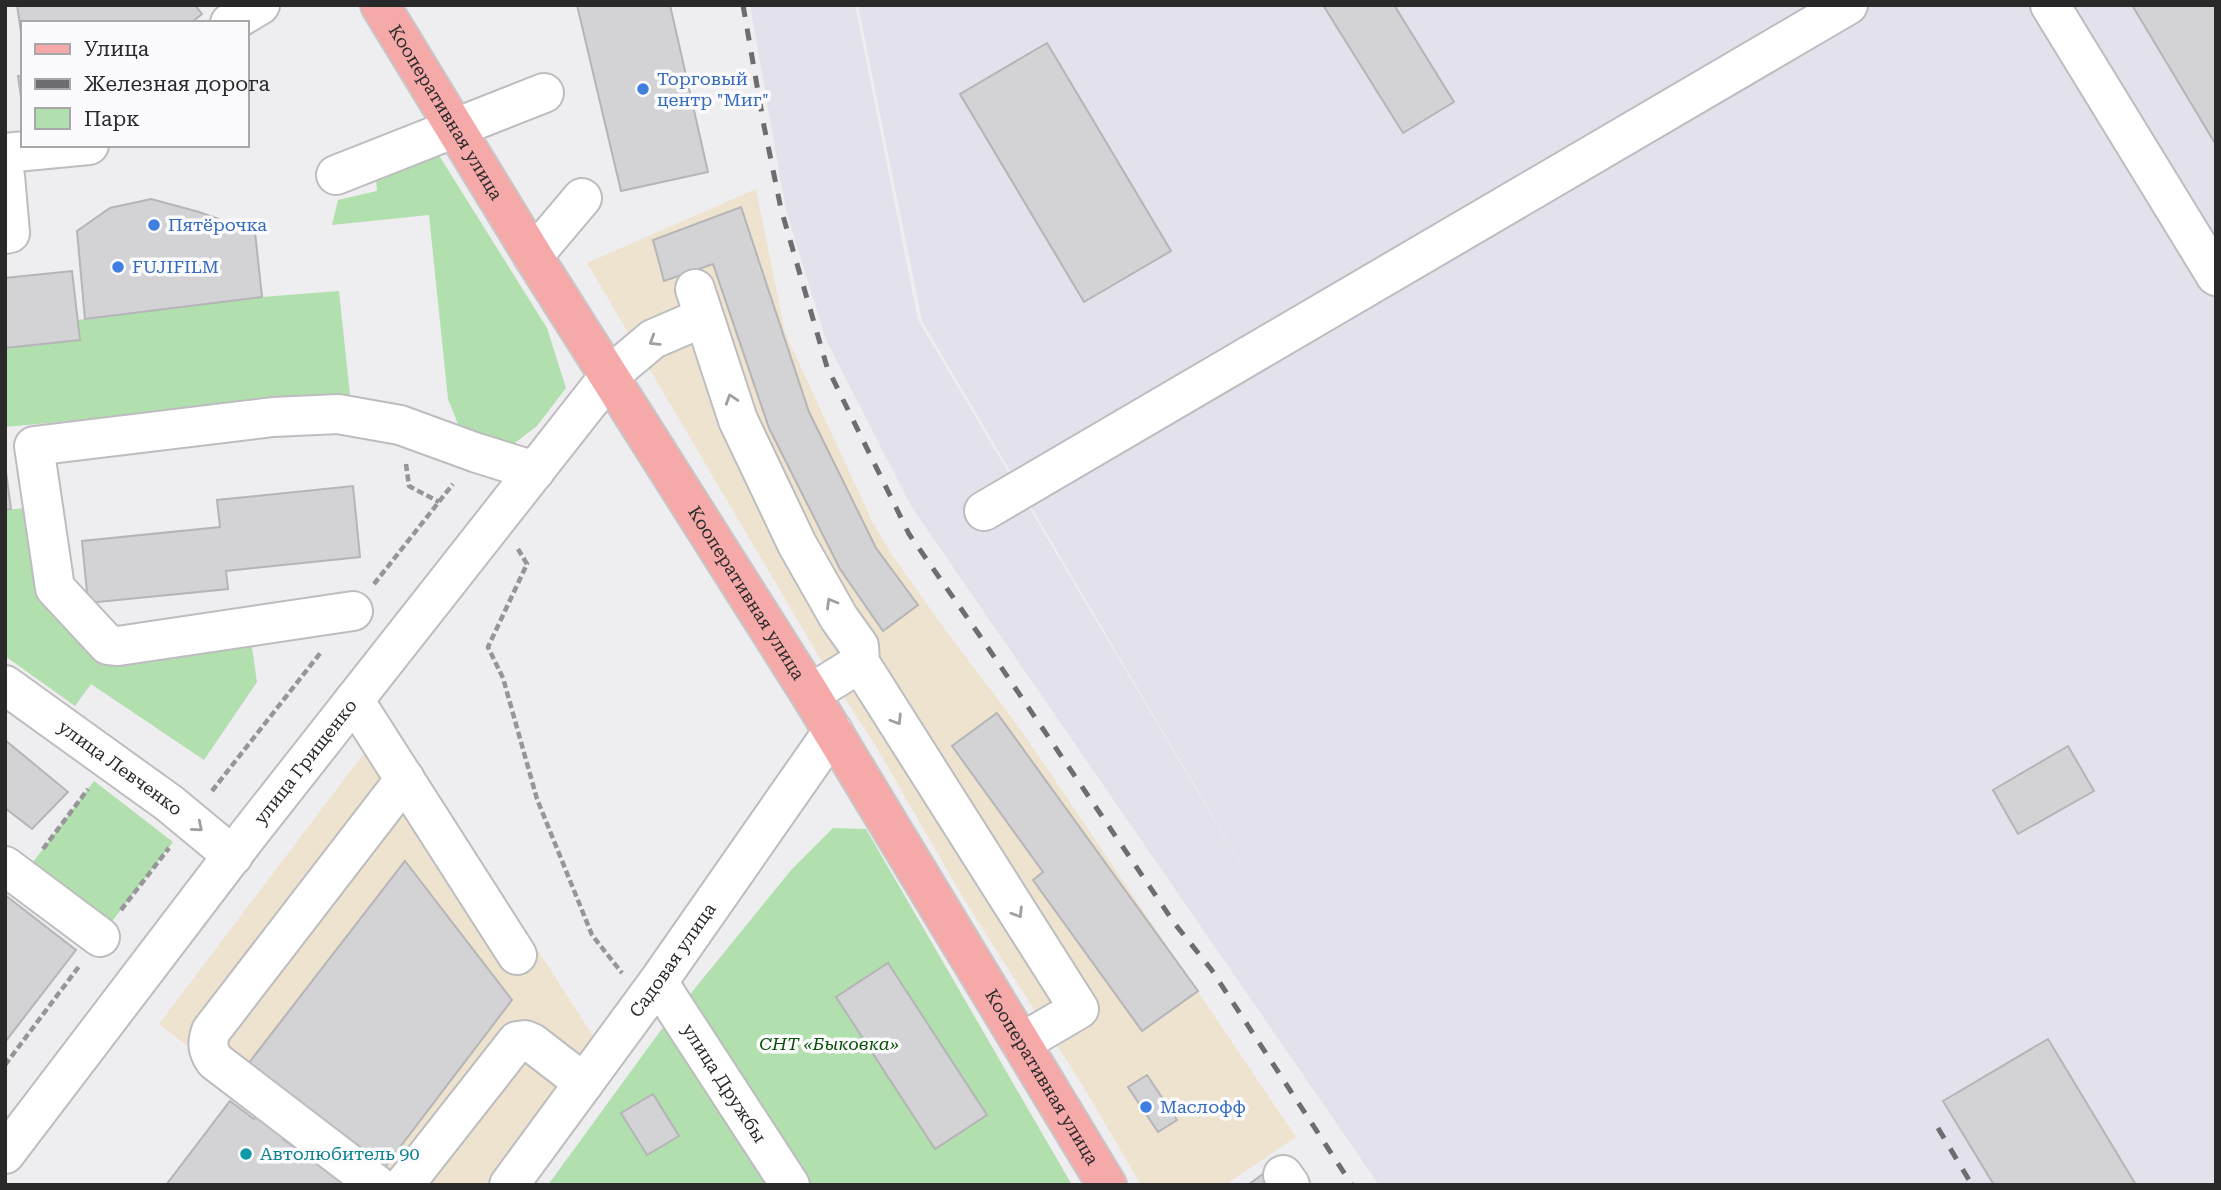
<svg xmlns="http://www.w3.org/2000/svg" width="2221" height="1190" font-family="'Roboto Serif',serif">
<style>
.commercial{fill:#ede3ce}
.built{fill:#e3e1eb}
.green{fill:#b1dfad}
.building{fill:#d3d2d5;stroke:#b5b4b7;stroke-width:2}
.lines{fill:none;stroke-linecap:round;stroke-linejoin:round}
.minor-casing{stroke:#bdbdc0;stroke-width:42}
.major-casing{stroke:#c8c7c8;stroke-width:42}
.path{stroke:#969597;stroke-width:4.5;stroke-dasharray:7 3.5;stroke-linecap:butt}
.minor{stroke:#fff;stroke-width:38}
.major{stroke:#f5a9a9;stroke-width:38}
.rail{stroke:#6d6c6e;stroke-width:5;stroke-dasharray:12 12;stroke-linecap:butt}
.oneway{stroke:#9f9f9f}
.shop-dot{fill:#3f7fe0;stroke:#fbfafd;stroke-width:2.5}
.culture-dot{fill:#0f9aa8;stroke:#fbfafd;stroke-width:2.5}
.labels{text-anchor:middle;stroke-width:7;stroke-linejoin:round;paint-order:stroke}
.shop-label{font-size:18px;fill:#366cbe;stroke:#fbfafd;text-anchor:start}
.street-label{font-size:18px;fill:#2a292a;stroke:#fbfafd}
.park-label{font-size:18px;font-style:italic;fill:#095107;stroke:#fbfafd}
.culture-label{font-size:18px;fill:#0d838f;stroke:#fbfafd;text-anchor:start}
</style>
<rect width="100%" height="100%" fill="#eeedf0"/>
<g class="commercial">
<polygon points="756,189 785,333 873,523 892,555 949,635 1021,730 1296,1137 1225,1185 1141,1185 1083,1086 965,901 877,748 830,675 587,263"/>
<polygon points="389,720 593,1036 488,1185 368,1185 159,1024"/>
</g>
<polygon class="built" points="750,5 855,5 918,320 1289,946 922,321 858,5 2216,5 2216,1185 1379,1185 911,506 826,340 786,210"/>
<g class="green">
<polygon points="435,149 547,328 566,388 537,426 511,446 460,429 448,399 429,215 332,225 338,200 377,191 376,177"/>
<polygon points="339,291 350,395 5,427 5,348 77,320 262,297"/>
<polygon points="27,508 45,600 104,665 118,646 249,627 257,682 204,760 91,684 75,706 5,656 5,510"/>
<polygon points="94,781 173,842 100,937 21,878"/>
<polygon points="833,828 866,829 1072,1185 548,1185 661,1030 792,869"/>
</g>
<g class="building">
<polygon points="17,5 195,5 202,14 191,23 23,23 23,46"/>
<polygon points="577,5 670,5 708,172 621,191"/>
<polygon points="1323,5 1394,5 1454,102 1403,133"/>
<polygon points="2132,5 2216,5 2216,145"/>
<polygon points="1047,43 1171,251 1084,302 960,94"/>
<polygon points="23,75 23,104 22,104 18,76"/>
<polygon points="151,199 199,212 255,232 262,297 85,319 77,231 110,208"/>
<polygon points="741,207 809,412 876,548 918,605 883,631 840,569 769,428 713,264 664,281 653,240"/>
<polygon points="72,271 80,340 5,348 5,278"/>
<polygon points="6,472 11,509 5,510 5,472"/>
<polygon points="353,486 360,557 226,571 228,589 88,603 82,541 220,527 217,500"/>
<polygon points="997,713 1198,991 1142,1031 1033,880 1043,872 952,746"/>
<polygon points="5,740 68,792 32,829 5,808"/>
<polygon points="2068,746 2094,791 2018,834 1993,790"/>
<polygon points="405,861 512,1000 384,1168 248,1064"/>
<polygon points="5,895 76,950 5,1042"/>
<polygon points="888,963 987,1115 935,1149 836,997"/>
<polygon points="2048,1039 2136,1185 1994,1185 1943,1101"/>
<polygon points="1147,1075 1177,1120 1158,1132 1128,1087"/>
<polygon points="653,1094 679,1136 647,1155 621,1113"/>
<polygon points="230,1101 254,1119 264,1106 292,1127 283,1139 337,1179 346,1168 368,1185 166,1185"/>
<polygon points="1267,1171 1277,1185 1248,1185"/>
</g>
<g class="lines">
<defs>
<g id="minor">
<polyline points="2050,5 2216,276"/>
<polyline points="230,23 260,5"/>
<polyline points="5,153 89,145"/>
<polyline points="336,175 544,93"/>
<polyline points="5,176 10,233 5,234"/>
<polyline points="533,256 582,198"/>
<polyline points="695,289 738,420 797,544 839,618 859,646 860,663 1079,1009 1021,1043"/>
<polyline points="984,511 1848,5"/>
<polyline points="353,611 118,646 108,645 55,588 34,446 273,417 338,414 400,425 477,453 535,471"/>
<path id="s1" d="M5 685 169 803 233 856"/>
<polyline points="810,694 860,663"/>
<polyline points="354,700 517,955"/>
<polyline points="5,866 100,937"/>
<path id="s2" d="M658 982 790 1185"/>
<path id="s3" d="M5 1154 248 835 610 375 653 339 704 317"/>
<polyline points="1283,1175 1290,1185"/>
<path d="M377 1185 215 1061C207 1050 207 1043 211 1031L405 779"/>
<polyline points="404,1185 517,1041 525,1040 532,1043 584,1083"/>
<path id="s4" d="M509 1185 658 982 833 731"/>
</g>
<g id="major">
<path id="s5" d="M380 5 533 256 810 694 1107 1185"/>
</g>
</defs>
<use href="#minor" class="minor-casing"/>
<use href="#major" class="major-casing"/>
<g class="path">
<polyline points="406,464 409,486 439,502"/>
<polyline points="518,549 527,564 488,647 503,678 537,799 592,935 622,973"/>
<polyline points="374,584 453,484"/>
<polyline points="212,791 321,652"/>
<polyline points="43,849 88,789"/>
<polyline points="121,910 169,848"/>
<polyline points="5,1065 80,965"/>
</g>
<use href="#minor" class="minor"/>
<use href="#major" class="major"/>
<g class="rail">
<polyline points="743,5 764,126 781,209 827,367 909,534 980,636 1175,924 1211,969 1352,1185"/>
<polyline points="1938,1128 1972,1185"/>
</g>
</g>
<defs><path id="oneway-chevron" d="M-2-3.5L2.5 0L-2 3.5" fill="none" stroke-width="1.6" stroke-linecap="round" stroke-linejoin="round" transform="scale(1.75)"/></defs>
<g class="oneway">
<use href="#oneway-chevron" transform="translate(654 341) rotate(148)"/>
<use href="#oneway-chevron" transform="translate(731 399) rotate(-108)"/>
<use href="#oneway-chevron" transform="translate(831 603) rotate(-120)"/>
<use href="#oneway-chevron" transform="translate(897 720) rotate(58)"/>
<use href="#oneway-chevron" transform="translate(198 827) rotate(40)"/>
<use href="#oneway-chevron" transform="translate(1018 913) rotate(58)"/>
</g>
<g class="shop-dot">
<circle cx="643" cy="89" r="7"/>
<circle cx="154" cy="225" r="7"/>
<circle cx="118" cy="267" r="7"/>
<circle cx="1146" cy="1107" r="7"/>
</g>
<circle class="culture-dot" cx="246" cy="1154" r="7"/>
<g class="labels">
<g class="shop-label">
<text x="657" y="85">Торговый<tspan x="657" dy="21">центр "Миг"</tspan></text>
<text x="168" y="231">Пятёрочка</text>
<text x="132" y="273">FUJIFILM</text>
<text x="1160" y="1113">Маслофф</text>
</g>
<g class="street-label">
<text dy="6" stroke="none"><textPath href="#s5" startOffset="126">Кооперативная улица</textPath></text>
<text dy="6" stroke="none"><textPath href="#s5" startOffset="693">Кооперативная улица</textPath></text>
<text dy="6" stroke="none"><textPath href="#s3" startOffset="494">улица Грищенко</textPath></text>
<text dy="6" stroke="none"><textPath href="#s1" startOffset="142">улица Левченко</textPath></text>
<text dy="6" stroke="none"><textPath href="#s4" startOffset="278">Садовая улица</textPath></text>
<text dy="6" stroke="none"><textPath href="#s5" startOffset="1260">Кооперативная улица</textPath></text>
<text dy="6" stroke="none"><textPath href="#s2" startOffset="121">улица Дружбы</textPath></text>
</g>
<g class="park-label">
<text x="829" y="1050">СНТ «Быковка»</text>
</g>
<g class="culture-label">
<text x="260" y="1160">Автолюбитель 90</text>
</g>
</g>
<rect width="2221" height="1190" fill="none" stroke="#2a292a" stroke-width="14"/>
<rect x="21" y="21" width="228" height="126" fill="#fbfafd" stroke="#a7a6a9" stroke-width="2"/>
<rect x="35" y="44" width="35" height="10" fill="#f5a9a9" stroke="#a7a6a9" stroke-width="2"/>
<text x="84" y="56" font-size="21" fill="#2a292a">Улица</text>
<rect x="35" y="79" width="35" height="10" fill="#6d6c6e" stroke="#a7a6a9" stroke-width="2"/>
<text x="84" y="91" font-size="21" fill="#2a292a">Железная дорога</text>
<rect x="35" y="108" width="35" height="21" fill="#b1dfad" stroke="#a7a6a9" stroke-width="2"/>
<text x="84" y="126" font-size="21" fill="#2a292a">Парк</text>
</svg>
